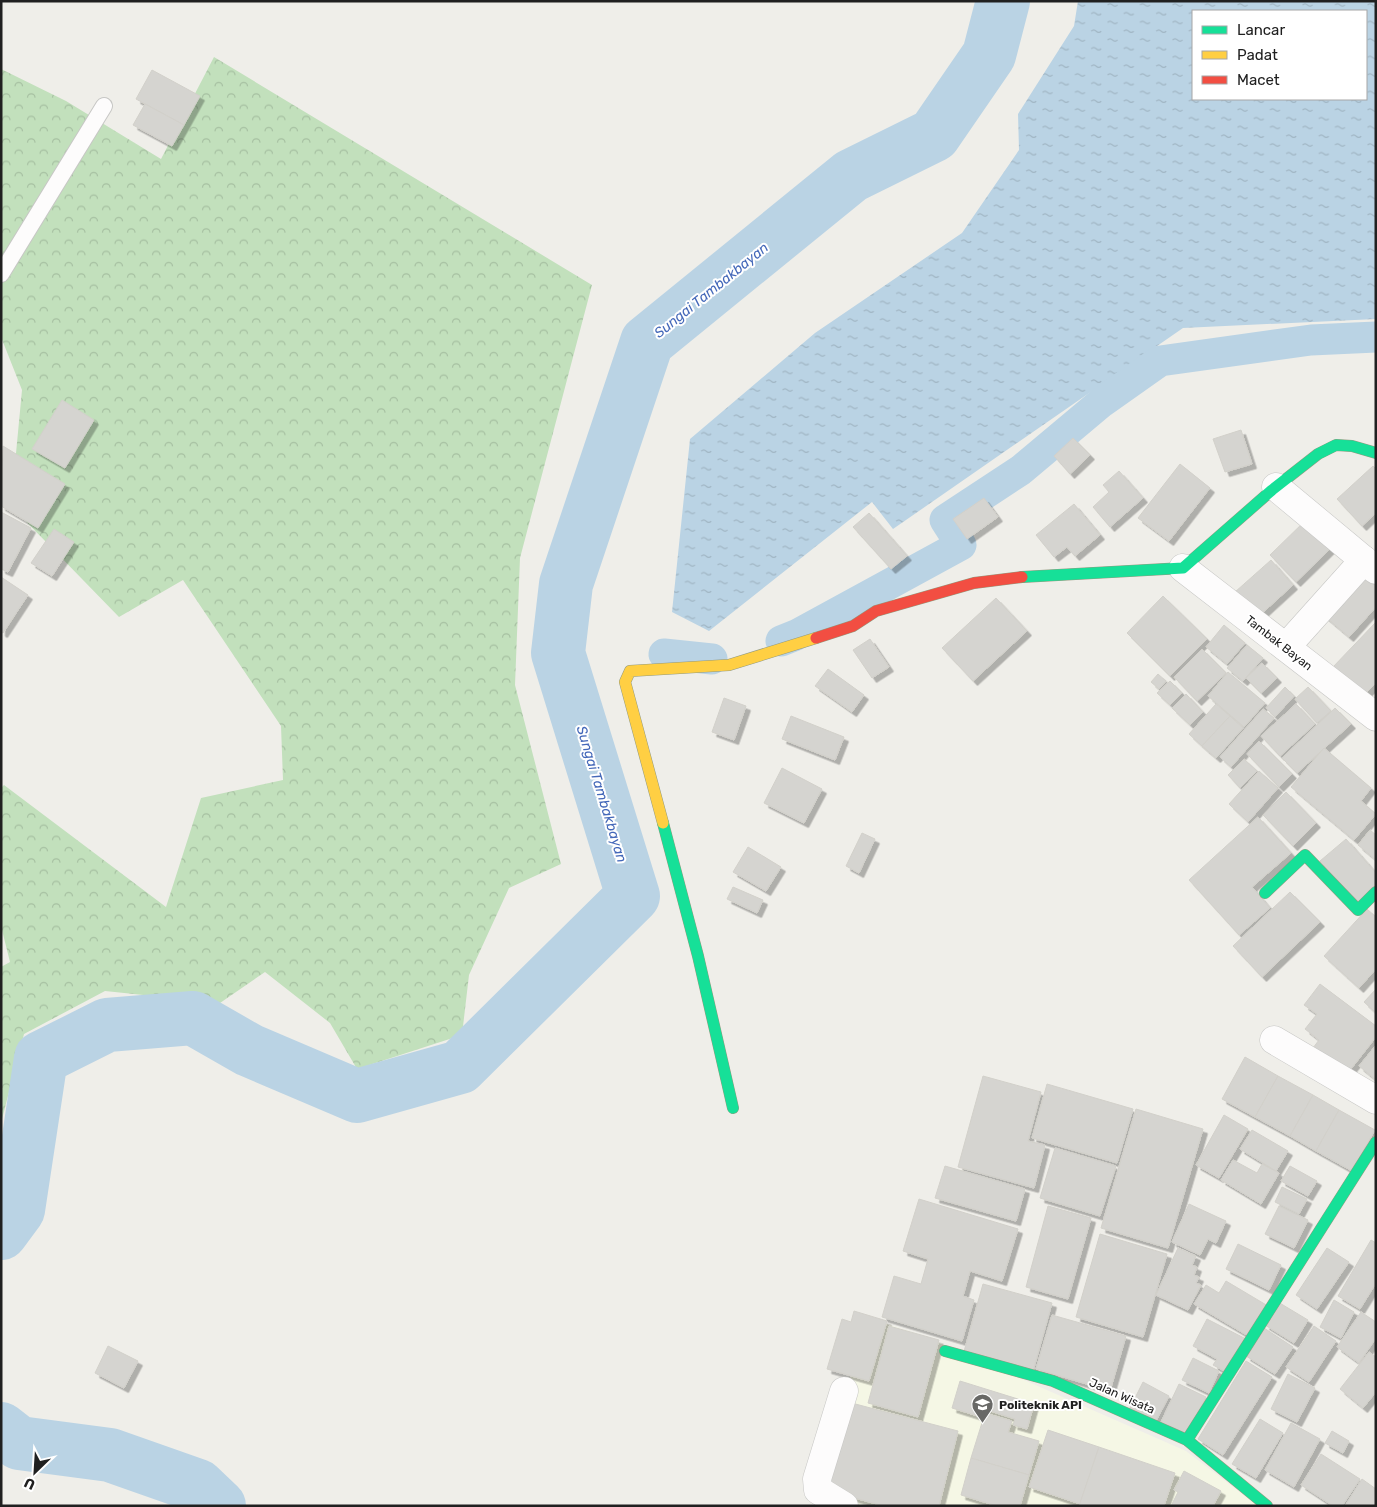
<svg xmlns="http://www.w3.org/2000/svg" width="1377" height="1507" font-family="Rubik,sans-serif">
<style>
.education{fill:#f5f7e5}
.forest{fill:url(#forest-crowns)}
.water{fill:url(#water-ripples);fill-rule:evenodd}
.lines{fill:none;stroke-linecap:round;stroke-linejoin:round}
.canal{stroke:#bad3e4;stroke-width:31}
.river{stroke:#bad3e4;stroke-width:54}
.building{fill:#d5d4d0;stroke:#d2d0ca;filter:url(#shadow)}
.lane-casing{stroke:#c7c7c5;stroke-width:18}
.street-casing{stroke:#c7c7c5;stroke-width:29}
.fast-casing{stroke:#939a7f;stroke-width:12}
.slow-casing{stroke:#939a7f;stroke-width:12}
.jam-casing{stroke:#939a7f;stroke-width:12}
.lane{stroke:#fdfcfc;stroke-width:16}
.street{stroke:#fdfcfc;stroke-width:28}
.fast{stroke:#16e098;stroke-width:11}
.slow{stroke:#ffcf43;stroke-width:11}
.jam{stroke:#f24e42;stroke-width:11}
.labels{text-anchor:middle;stroke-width:4;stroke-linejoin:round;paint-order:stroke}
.street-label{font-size:12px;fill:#202020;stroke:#fff}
.poi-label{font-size:12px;font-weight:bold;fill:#202020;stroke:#fff;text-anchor:start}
.water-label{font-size:14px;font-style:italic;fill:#4468b9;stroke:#fff}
</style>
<defs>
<pattern id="forest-crowns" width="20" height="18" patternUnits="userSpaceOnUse" patternTransform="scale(1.25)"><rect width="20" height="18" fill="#c2e0bc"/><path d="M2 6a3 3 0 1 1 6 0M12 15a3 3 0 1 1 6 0" fill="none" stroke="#a6c0a1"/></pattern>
<pattern id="water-ripples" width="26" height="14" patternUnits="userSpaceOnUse" patternTransform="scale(1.25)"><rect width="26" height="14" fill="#bad3e4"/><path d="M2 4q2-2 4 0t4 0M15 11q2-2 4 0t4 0" fill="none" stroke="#a0b5c3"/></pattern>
<filter id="shadow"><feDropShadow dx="4.5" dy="4.5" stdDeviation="0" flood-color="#0004"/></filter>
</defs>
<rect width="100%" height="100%" fill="#efeee9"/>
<polygon class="education" points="865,1317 924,1336 1186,1451 1258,1506 854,1506 824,1487"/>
<polygon class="forest" points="214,57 592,285 520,558 515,685 561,864 509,888 469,975 462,1035 357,1069 330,1023 265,972 220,1003 105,991 24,1034 1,1123 1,967 10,962 1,926 1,788 4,785 166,907 201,798 283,780 281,726 183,580 119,617 11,506 22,390 1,337 1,69 66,101 161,159"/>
<path class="water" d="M1078 1H1376V319L1183 328 893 529 872 502 709 631 672 612 690 439 815 333 962 233 1019 150 1018 114 1074 26ZM1193 11H1366V99H1193Z"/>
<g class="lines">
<g class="canal">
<polyline points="781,641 796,635 961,545 945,520 1021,470 1102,402 1160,361 1311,340 1376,337"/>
<polyline points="664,654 712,659"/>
</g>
<g class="river">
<polyline points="1,1233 18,1210 41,1058 107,1025 193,1018 249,1050 357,1096 460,1067 633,896 558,653 566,584 647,342 851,176 934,135 989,55 1003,1"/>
<polyline points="1,1429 19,1443 110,1455 198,1486 219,1506"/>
</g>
</g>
<g class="building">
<polygon points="152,70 200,96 184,125 136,99"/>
<polygon points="145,104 184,125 172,146 133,125"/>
<polygon points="62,400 94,420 65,468 32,449"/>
<polygon points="1241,430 1252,464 1225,472 1213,439"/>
<polygon points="1073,438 1090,455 1070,474 1054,456"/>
<polygon points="3,446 65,484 38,528 1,506"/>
<polygon points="1180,464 1210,488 1169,541 1138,518"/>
<polygon points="1373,466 1376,469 1376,513 1362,526 1337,499"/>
<polygon points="1119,471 1143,498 1110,527 1093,507 1109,492 1103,485"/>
<polygon points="984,498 998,517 967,539 953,519"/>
<polygon points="1074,504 1100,535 1075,556 1067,547 1054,557 1036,535"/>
<polygon points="1,512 31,528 8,572 1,569"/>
<polygon points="869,513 907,556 891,569 853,527"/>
<polygon points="1308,518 1334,545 1296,582 1270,555"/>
<polygon points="54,529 74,542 52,576 31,563"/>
<polygon points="1271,560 1293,585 1258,617 1235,592"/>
<polygon points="1361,571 1376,584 1376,607 1349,637 1322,614"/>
<polygon points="1,577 28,595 3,633 1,632"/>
<polygon points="1163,596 1207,639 1170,676 1127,633"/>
<polygon points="996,598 1027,631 973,681 942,648"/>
<polygon points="1376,622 1376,683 1363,696 1333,667"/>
<polygon points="1224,625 1245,643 1227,664 1206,647"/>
<polygon points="870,639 889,667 872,678 853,650"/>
<polygon points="1247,645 1263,658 1243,681 1227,668"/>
<polygon points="1202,649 1226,673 1197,701 1174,677"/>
<polygon points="1262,663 1277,678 1261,693 1246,678"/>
<polygon points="828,669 864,695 852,712 815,686"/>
<polygon points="1228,672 1265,703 1244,727 1208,696"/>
<polygon points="1158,674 1166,681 1159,689 1151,682"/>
<polygon points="1170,681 1182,693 1170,705 1157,693"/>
<polygon points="1285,687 1294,696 1275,717 1266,708"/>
<polygon points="1308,687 1331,711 1317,723 1295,699"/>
<polygon points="1186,694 1203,712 1190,725 1172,708"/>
<polygon points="724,698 746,706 734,740 712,732"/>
<polygon points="1216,704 1230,716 1202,746 1189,734"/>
<polygon points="1296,704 1315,724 1280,756 1261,736"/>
<polygon points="1335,708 1351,724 1297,773 1282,758"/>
<polygon points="1263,709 1274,718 1231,767 1220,757"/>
<polygon points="791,716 844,737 835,760 782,739"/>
<polygon points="1230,716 1243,728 1216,758 1202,746"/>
<polygon points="1259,741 1292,774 1279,787 1247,754"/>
<polygon points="1324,748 1371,788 1361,801 1376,814 1354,840 1291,787"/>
<polygon points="1244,759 1257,771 1240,788 1228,775"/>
<polygon points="782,768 822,789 804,823 764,803"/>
<polygon points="1259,771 1278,788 1248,822 1229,804"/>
<polygon points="1286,792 1316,823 1293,846 1263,815"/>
<polygon points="1258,817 1291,853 1252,887 1270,908 1239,935 1189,880"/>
<polygon points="1370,830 1376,835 1376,860 1358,845"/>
<polygon points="862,833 875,839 859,873 846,866"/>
<polygon points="1346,839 1376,873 1376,887 1356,904 1320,861"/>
<polygon points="748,847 781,867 766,891 733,872"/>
<polygon points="733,887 763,900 757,913 727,899"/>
<polygon points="1290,892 1320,922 1262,977 1233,946"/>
<polygon points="1367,909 1376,917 1376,969 1359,988 1324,956"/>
<polygon points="1320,984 1376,1026 1376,1037 1347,1074 1313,1048 1319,1040 1305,1029 1317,1014 1304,1005"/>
<polygon points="1376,989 1376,1013 1364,1002"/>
<polygon points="1376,1045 1376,1080 1359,1066"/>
<polygon points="1245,1057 1278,1076 1255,1117 1222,1099"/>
<polygon points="983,1076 1041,1092 1028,1141 1045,1145 1034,1188 958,1167"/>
<polygon points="1278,1076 1313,1095 1290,1136 1255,1117"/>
<polygon points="1047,1084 1133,1109 1117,1163 1032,1138"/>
<polygon points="1313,1095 1339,1110 1316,1151 1290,1136"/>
<polygon points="1136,1109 1203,1129 1168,1248 1101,1228"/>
<polygon points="1339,1110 1375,1130 1352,1171 1316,1151"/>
<polygon points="1224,1115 1248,1129 1219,1178 1196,1165"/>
<polygon points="1252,1130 1288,1151 1276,1171 1240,1149"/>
<polygon points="1055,1148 1116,1166 1100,1216 1040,1198"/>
<polygon points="1233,1160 1257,1173 1262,1164 1279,1173 1261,1204 1221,1180"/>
<polygon points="945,1166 1025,1189 1016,1221 935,1198"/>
<polygon points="1290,1166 1317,1181 1308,1196 1281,1181"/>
<polygon points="1282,1187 1307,1199 1299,1214 1275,1202"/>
<polygon points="919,1199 1018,1229 1002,1281 970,1271 963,1296 974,1300 962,1341 882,1317 894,1276 921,1284 928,1259 903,1251"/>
<polygon points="1189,1204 1226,1221 1216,1243 1208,1239 1200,1255 1172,1242"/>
<polygon points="1048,1206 1091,1218 1068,1299 1026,1287"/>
<polygon points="1279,1206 1308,1220 1294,1248 1265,1234"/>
<polygon points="1100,1234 1167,1254 1143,1337 1076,1317"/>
<polygon points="1371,1240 1376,1243 1376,1283 1360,1309 1338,1296"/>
<polygon points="1238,1244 1281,1265 1269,1290 1226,1269"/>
<polygon points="1178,1248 1196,1256 1192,1265 1197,1267 1194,1275 1199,1277 1196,1283 1201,1285 1188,1310 1156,1295"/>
<polygon points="1327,1248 1349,1262 1317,1309 1296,1295"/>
<polygon points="1226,1281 1268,1306 1250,1337 1194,1304 1206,1285 1219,1293"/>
<polygon points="983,1284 1052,1303 1032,1375 963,1355"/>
<polygon points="1334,1300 1354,1312 1341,1338 1320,1327"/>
<polygon points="1278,1302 1308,1320 1294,1343 1265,1325"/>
<polygon points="854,1311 887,1321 869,1381 827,1369 842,1319 851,1322"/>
<polygon points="1361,1312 1376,1322 1376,1338 1359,1363 1337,1347"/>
<polygon points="1052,1315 1126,1336 1110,1391 1036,1369"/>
<polygon points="1207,1319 1246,1339 1228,1373 1213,1365 1217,1359 1193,1346"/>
<polygon points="889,1326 939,1340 918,1417 868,1403"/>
<polygon points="1314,1326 1336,1341 1309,1382 1286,1367"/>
<polygon points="1264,1328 1293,1347 1275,1374 1246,1356"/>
<polygon points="108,1346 138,1361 124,1388 95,1373"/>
<polygon points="1369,1352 1376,1357 1376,1392 1363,1408 1340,1389"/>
<polygon points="1193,1358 1219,1371 1209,1393 1182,1380"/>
<polygon points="1246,1361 1272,1377 1223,1455 1198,1439"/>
<polygon points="1288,1374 1315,1388 1297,1422 1271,1409"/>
<polygon points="960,1381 1034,1404 1027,1429 1013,1425 1015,1419 984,1409 981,1417 952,1408"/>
<polygon points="1143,1382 1169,1396 1155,1423 1129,1410"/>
<polygon points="1179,1384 1206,1397 1187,1437 1160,1424"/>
<polygon points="844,1401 958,1431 939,1506 884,1506 821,1489"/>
<polygon points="985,1413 1012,1421 1008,1432 1039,1441 1029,1475 971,1458"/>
<polygon points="1260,1419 1283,1433 1256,1478 1232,1464"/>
<polygon points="1291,1423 1320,1439 1294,1487 1265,1470"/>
<polygon points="1048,1430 1099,1447 1080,1504 1029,1487"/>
<polygon points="1332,1431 1349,1441 1343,1453 1325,1443"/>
<polygon points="1099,1447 1175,1473 1164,1506 1079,1506"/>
<polygon points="1321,1454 1360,1479 1342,1506 1333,1506 1301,1485"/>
<polygon points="971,1458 1029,1475 1020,1506 997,1506 961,1495"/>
<polygon points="1184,1471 1221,1491 1213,1506 1171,1506 1178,1492 1174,1490"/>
<polygon points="1362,1479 1376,1489 1376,1506 1345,1506"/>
</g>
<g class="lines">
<defs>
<polyline id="lane" points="1,274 104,106"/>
<g id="street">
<polyline points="1276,487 1376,570"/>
<polyline points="1183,568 1376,717"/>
<polyline points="1286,647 1364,560"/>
<polyline points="1274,1040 1376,1100"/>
<polyline points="844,1391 817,1479 818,1490 844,1506"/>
</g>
<g id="fast">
<polyline points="1022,577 1183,568 1272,490 1318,454 1336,445 1352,446 1376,453"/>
<polyline points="663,823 698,956 733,1108"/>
<polyline points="1265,893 1305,855 1358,910 1376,892"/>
<polyline points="945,1351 1053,1381 1187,1440 1267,1506"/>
<polyline points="1187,1440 1376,1142"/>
</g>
<polyline id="slow" points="663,823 625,682 630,671 729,665 816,638"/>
<polyline id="jam" points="816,638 853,626 876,611 974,583 1022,577"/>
</defs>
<use href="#lane" class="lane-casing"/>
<use href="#street" class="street-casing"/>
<use href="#fast" class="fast-casing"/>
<use href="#slow" class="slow-casing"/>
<use href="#jam" class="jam-casing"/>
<use href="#lane" class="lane"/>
<use href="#street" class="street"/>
<use href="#fast" class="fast"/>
<use href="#slow" class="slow"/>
<use href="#jam" class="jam"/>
</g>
<defs>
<symbol id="university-pin" viewBox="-11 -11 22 30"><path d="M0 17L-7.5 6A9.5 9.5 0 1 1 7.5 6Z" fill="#686866" stroke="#fff"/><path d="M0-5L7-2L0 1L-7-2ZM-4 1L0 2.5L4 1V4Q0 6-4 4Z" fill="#fff"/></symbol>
</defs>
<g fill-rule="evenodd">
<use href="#university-pin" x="970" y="1392" width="25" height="34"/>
</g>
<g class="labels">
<g class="street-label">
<text transform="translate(1279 643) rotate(38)" y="4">Tambak Bayan</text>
<text transform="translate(1122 1396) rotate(24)" y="4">Jalan Wisata</text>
</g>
<g class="poi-label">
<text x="999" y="1409">Politeknik API</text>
</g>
<g class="water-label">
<text transform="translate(711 290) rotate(-39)" y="5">Sungai Tambakbayan</text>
<text transform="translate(602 794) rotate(73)" y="5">Sungai Tambakbayan</text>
</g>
</g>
<rect width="1377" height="1507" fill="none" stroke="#202020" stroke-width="5"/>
<rect x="1192" y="10" width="175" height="90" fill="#ffffff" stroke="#a6a6a6"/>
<rect x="1202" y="26" width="25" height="8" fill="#16e098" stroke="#a6a6a6"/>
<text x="1237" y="35" font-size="15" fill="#202020">Lancar</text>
<rect x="1202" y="51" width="25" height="8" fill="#ffcf43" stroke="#a6a6a6"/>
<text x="1237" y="60" font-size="15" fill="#202020">Padat</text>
<rect x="1202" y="76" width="25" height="8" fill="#f24e42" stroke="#a6a6a6"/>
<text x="1237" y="85" font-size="15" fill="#202020">Macet</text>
<g transform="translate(35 1472) rotate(205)" stroke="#ffffff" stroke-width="4" paint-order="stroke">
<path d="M0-4L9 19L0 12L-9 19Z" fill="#202020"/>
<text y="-8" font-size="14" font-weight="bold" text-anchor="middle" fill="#202020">U</text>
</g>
</svg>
